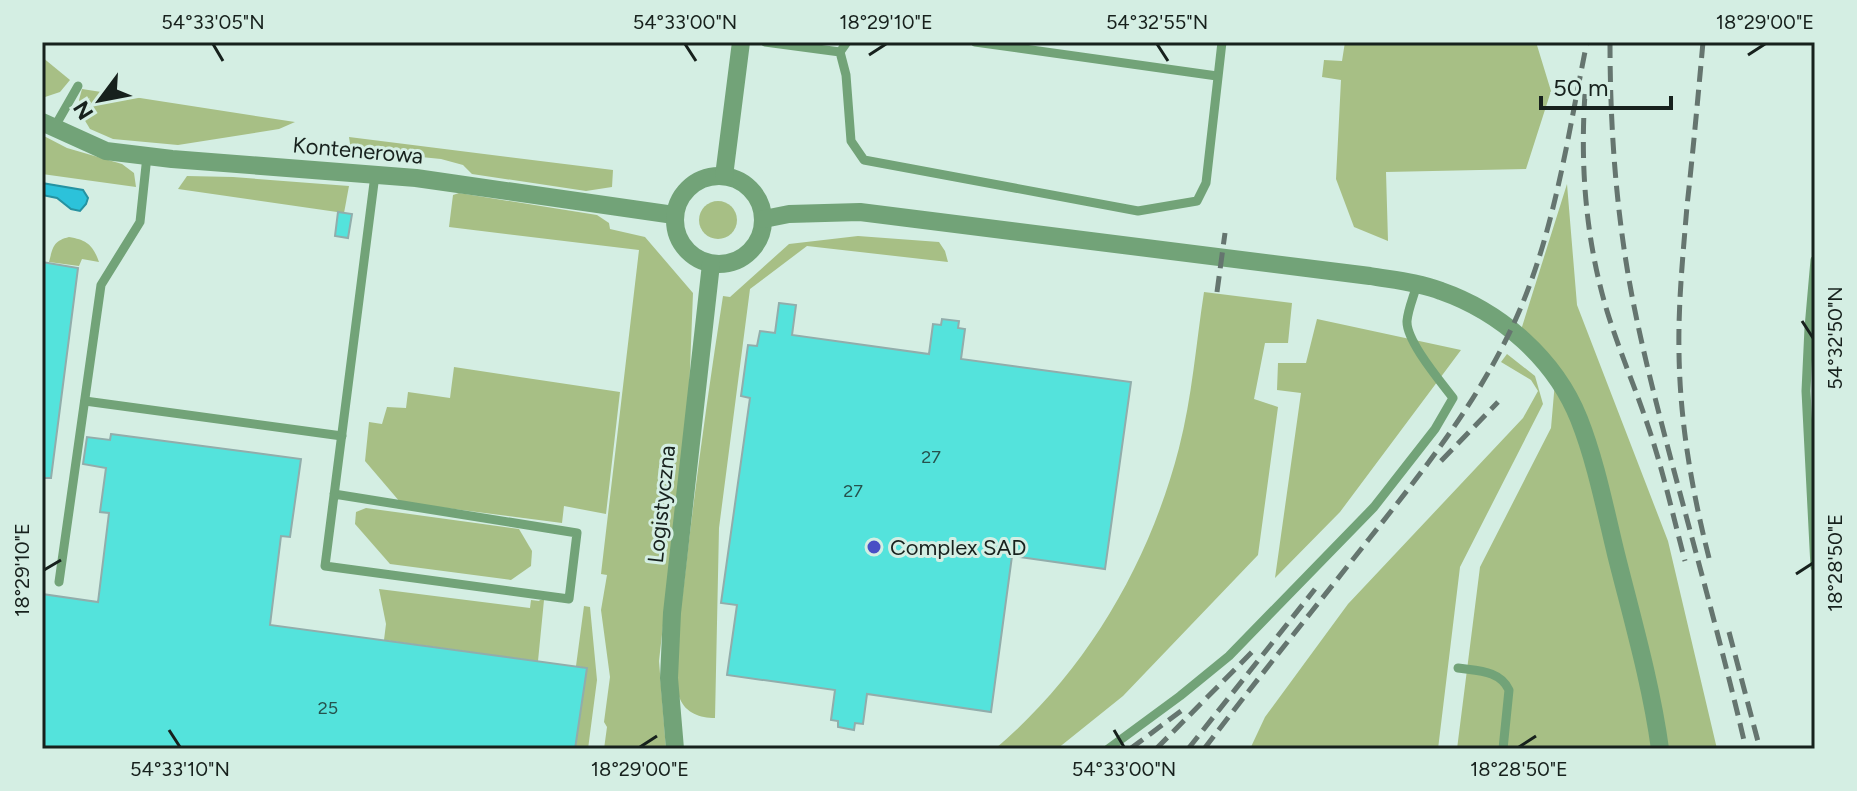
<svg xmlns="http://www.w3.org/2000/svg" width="1857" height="791" font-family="Figtree,sans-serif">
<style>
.green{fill:#a7bf85}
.water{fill:#2cc2da;stroke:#2692a1;stroke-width:2}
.building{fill:#54e3dc;stroke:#91adab;stroke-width:2}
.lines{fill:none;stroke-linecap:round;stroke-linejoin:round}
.lane{stroke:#72a378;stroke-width:9}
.street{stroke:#72a378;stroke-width:18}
.rail{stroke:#65756f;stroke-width:5;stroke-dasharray:16 8;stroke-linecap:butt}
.ticks{fill:none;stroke:#17211d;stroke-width:3}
.poi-dot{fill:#484fc5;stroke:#d4eee3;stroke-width:3}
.labels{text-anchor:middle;stroke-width:6;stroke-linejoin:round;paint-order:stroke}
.number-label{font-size:18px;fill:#26524d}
.street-label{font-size:22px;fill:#17211d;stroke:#d4eee3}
.poi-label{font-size:22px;fill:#17211d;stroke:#d4eee3;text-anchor:start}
.neatline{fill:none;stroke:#17211d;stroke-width:3}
.ticks-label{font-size:20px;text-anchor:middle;fill:#17211d}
</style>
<rect width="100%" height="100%" fill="#d4eee3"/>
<g class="green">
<polygon points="1345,42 1536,42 1551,91 1526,169 1386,172 1388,241 1354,227 1336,179 1341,80 1322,77 1324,60 1342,61"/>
<polygon points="42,57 70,80 60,92 42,98"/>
<polygon points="82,89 295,122 279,129 178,145 113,139 90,129 84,119 79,100"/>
<polygon points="42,135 67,148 122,164 134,173 136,187 42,174"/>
<polygon points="349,137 613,170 612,187 586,191 472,174 463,165 441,159 351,150"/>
<polygon points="187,176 233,177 349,186 344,213 178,189"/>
<polygon points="1567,184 1577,305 1668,541 1717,749 1457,749 1480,567 1551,428 1556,370 1521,330"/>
<polygon points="459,193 597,215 609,223 610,229 645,237 693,293 689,394 659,661 666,749 604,749 607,727 604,722 610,677 601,610 607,575 601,574 639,250 449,227 453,195"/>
<circle cx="718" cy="220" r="19"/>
<path d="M858 236 939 242 945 251 948 262 807 246 750 289 719 528 715 718C700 718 686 713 680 699 670 677 681 608 684 583 695 487 708 392 723 296L730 297 789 244Z"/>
<path d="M69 237C87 240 93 245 99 262L82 259 79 266 49 262C53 247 53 241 69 237Z"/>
<path d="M1204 292 1292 303 1288 343H1265L1254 399 1278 407 1258 555 1123 696 1057 749H995C1086 672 1149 564 1179 448 1192 398 1196 344 1204 292Z"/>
<polygon points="1317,319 1461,350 1340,512 1275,578 1301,393 1277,390 1278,363 1306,363"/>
<polygon points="1507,354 1535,376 1543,404 1460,567 1438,749 1250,749 1265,717 1348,604 1523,418 1538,391 1531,380 1501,362"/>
<polygon points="454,367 620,392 606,514 564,506 562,523 400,502 365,461 369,422 382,424 387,407 406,408 408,392 450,398"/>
<polygon points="366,508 519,529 532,551 531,566 511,580 390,564 355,524 356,512"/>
<polygon points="379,589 530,608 531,600 539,601 540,600 544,600 538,661 384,640 386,624"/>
<polygon points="584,606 590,607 597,680 588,749 575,749 587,668 576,666"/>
</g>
<polygon class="water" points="42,183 83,190 88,198 86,204 80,211 71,209 57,198 42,195"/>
<g class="building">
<polygon points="338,212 352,214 348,238 335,236"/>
<polygon points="42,262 78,268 51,478 42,478"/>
<polygon points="779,303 796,305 792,335 929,354 933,324 941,325 942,319 959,321 958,328 965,329 961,359 1131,382 1105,569 1012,556 991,712 867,694 863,724 855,723 854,730 838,727 838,721 831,720 835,690 727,675 737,605 721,603 750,398 741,396 748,345 757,346 760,331 775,333"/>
<polygon points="111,434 301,459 290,537 281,536 270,625 587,668 575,749 42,749 42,594 98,602 109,513 100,512 106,468 83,464 87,437 110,440"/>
</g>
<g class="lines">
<g class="lane">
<polyline points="765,42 840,52 846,75 851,141 864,160 1138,211 1197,201 1206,183 1222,42"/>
<polyline points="975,42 1217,76"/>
<polyline points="840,52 847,42"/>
<polyline points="54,128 78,86"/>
<polyline points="1815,260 1809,328 1806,391 1815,567"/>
<polyline points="85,401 342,436"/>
<polyline points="334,494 577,533 569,599 325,566 375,175"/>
<polyline points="59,582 101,285 140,222 147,156"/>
<path d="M1458 668C1477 671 1500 670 1509 690L1503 749"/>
<path d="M1108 749 1180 696 1229 656 1374 507 1435 429 1453 398C1441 382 1406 341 1407 321 1408 309 1414 296 1417 284"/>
</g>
<g class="street">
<polyline points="42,122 106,151 172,159 416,178 674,215"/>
<circle cx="719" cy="220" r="44"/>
<polyline points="724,176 741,42"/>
<path d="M764 219 789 214 860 212 1370 276C1393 280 1418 282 1441 291 1501 312 1555 359 1579 419 1596 462 1605 509 1616 554 1632 618 1651 683 1660 749"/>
<polyline points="675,749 669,678 672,613 711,264"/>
</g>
<g class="rail">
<path d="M1610 42C1610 127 1616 212 1632 296 1643 353 1658 410 1673 467 1698 561 1724 654 1746 749"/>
<path d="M1703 42C1698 97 1693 152 1687 206 1683 255 1678 304 1679 353 1680 423 1692 491 1709 558"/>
<path d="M1585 94C1580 167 1586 241 1607 311 1619 350 1635 387 1648 426 1663 470 1673 516 1685 561"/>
<polyline points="1217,292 1225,233"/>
<polyline points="1441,461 1498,402"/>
<polyline points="1729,632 1760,749"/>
<polyline points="1130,749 1181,711"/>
<polyline points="1156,749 1256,648"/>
<polyline points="1188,749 1315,589"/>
<path d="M1204 749C1258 678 1314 609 1369 539 1427 466 1485 393 1521 307 1556 224 1569 129 1587 42"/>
</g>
</g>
<path class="ticks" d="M213 44 223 61M685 44 696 61M1157 44 1168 61M869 55 886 44M1748 55 1765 44M1802 321 1813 338M44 570 61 560M1796 574 1813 563M169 730 180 747M1114 730 1124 747M640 747 657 736M1519 747 1536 736"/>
<circle class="poi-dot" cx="874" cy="547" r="8"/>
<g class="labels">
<g class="number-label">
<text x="931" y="463">27</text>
<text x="853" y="497">27</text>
<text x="328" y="714">25</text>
</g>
<g class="street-label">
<text transform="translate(358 150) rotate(5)" y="8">Kontenerowa</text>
<text transform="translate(661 504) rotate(-84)" y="8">Logistyczna</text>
</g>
<g class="poi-label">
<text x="890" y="555">Complex SAD</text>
</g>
</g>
<rect width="1857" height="791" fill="none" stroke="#d4eee3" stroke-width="88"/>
<g transform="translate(100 100) rotate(238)" stroke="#d4eee3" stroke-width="6" paint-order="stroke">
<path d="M0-6L14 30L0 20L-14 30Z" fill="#17211d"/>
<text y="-12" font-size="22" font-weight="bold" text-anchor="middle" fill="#17211d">N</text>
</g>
<path d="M1541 96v12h130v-12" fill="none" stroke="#17211d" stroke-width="4"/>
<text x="1553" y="96" font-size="24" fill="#17211d" stroke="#d4eee3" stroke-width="6" paint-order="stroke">50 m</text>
<rect x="44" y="44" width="1769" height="703" class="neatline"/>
<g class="ticks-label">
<text x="213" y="29">54°33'05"N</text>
<text x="685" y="29">54°33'00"N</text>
<text x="886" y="29">18°29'10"E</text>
<text x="1157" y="29">54°32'55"N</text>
<text x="1765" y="29">18°29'00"E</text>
<text transform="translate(1835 338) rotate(-90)" y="7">54°32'50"N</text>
<text transform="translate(1835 563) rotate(-90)" y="7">18°28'50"E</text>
<text transform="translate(22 570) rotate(-90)" y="7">18°29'10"E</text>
<text x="180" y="776">54°33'10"N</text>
<text x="640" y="776">18°29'00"E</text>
<text x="1124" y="776">54°33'00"N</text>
<text x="1519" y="776">18°28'50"E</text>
</g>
</svg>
